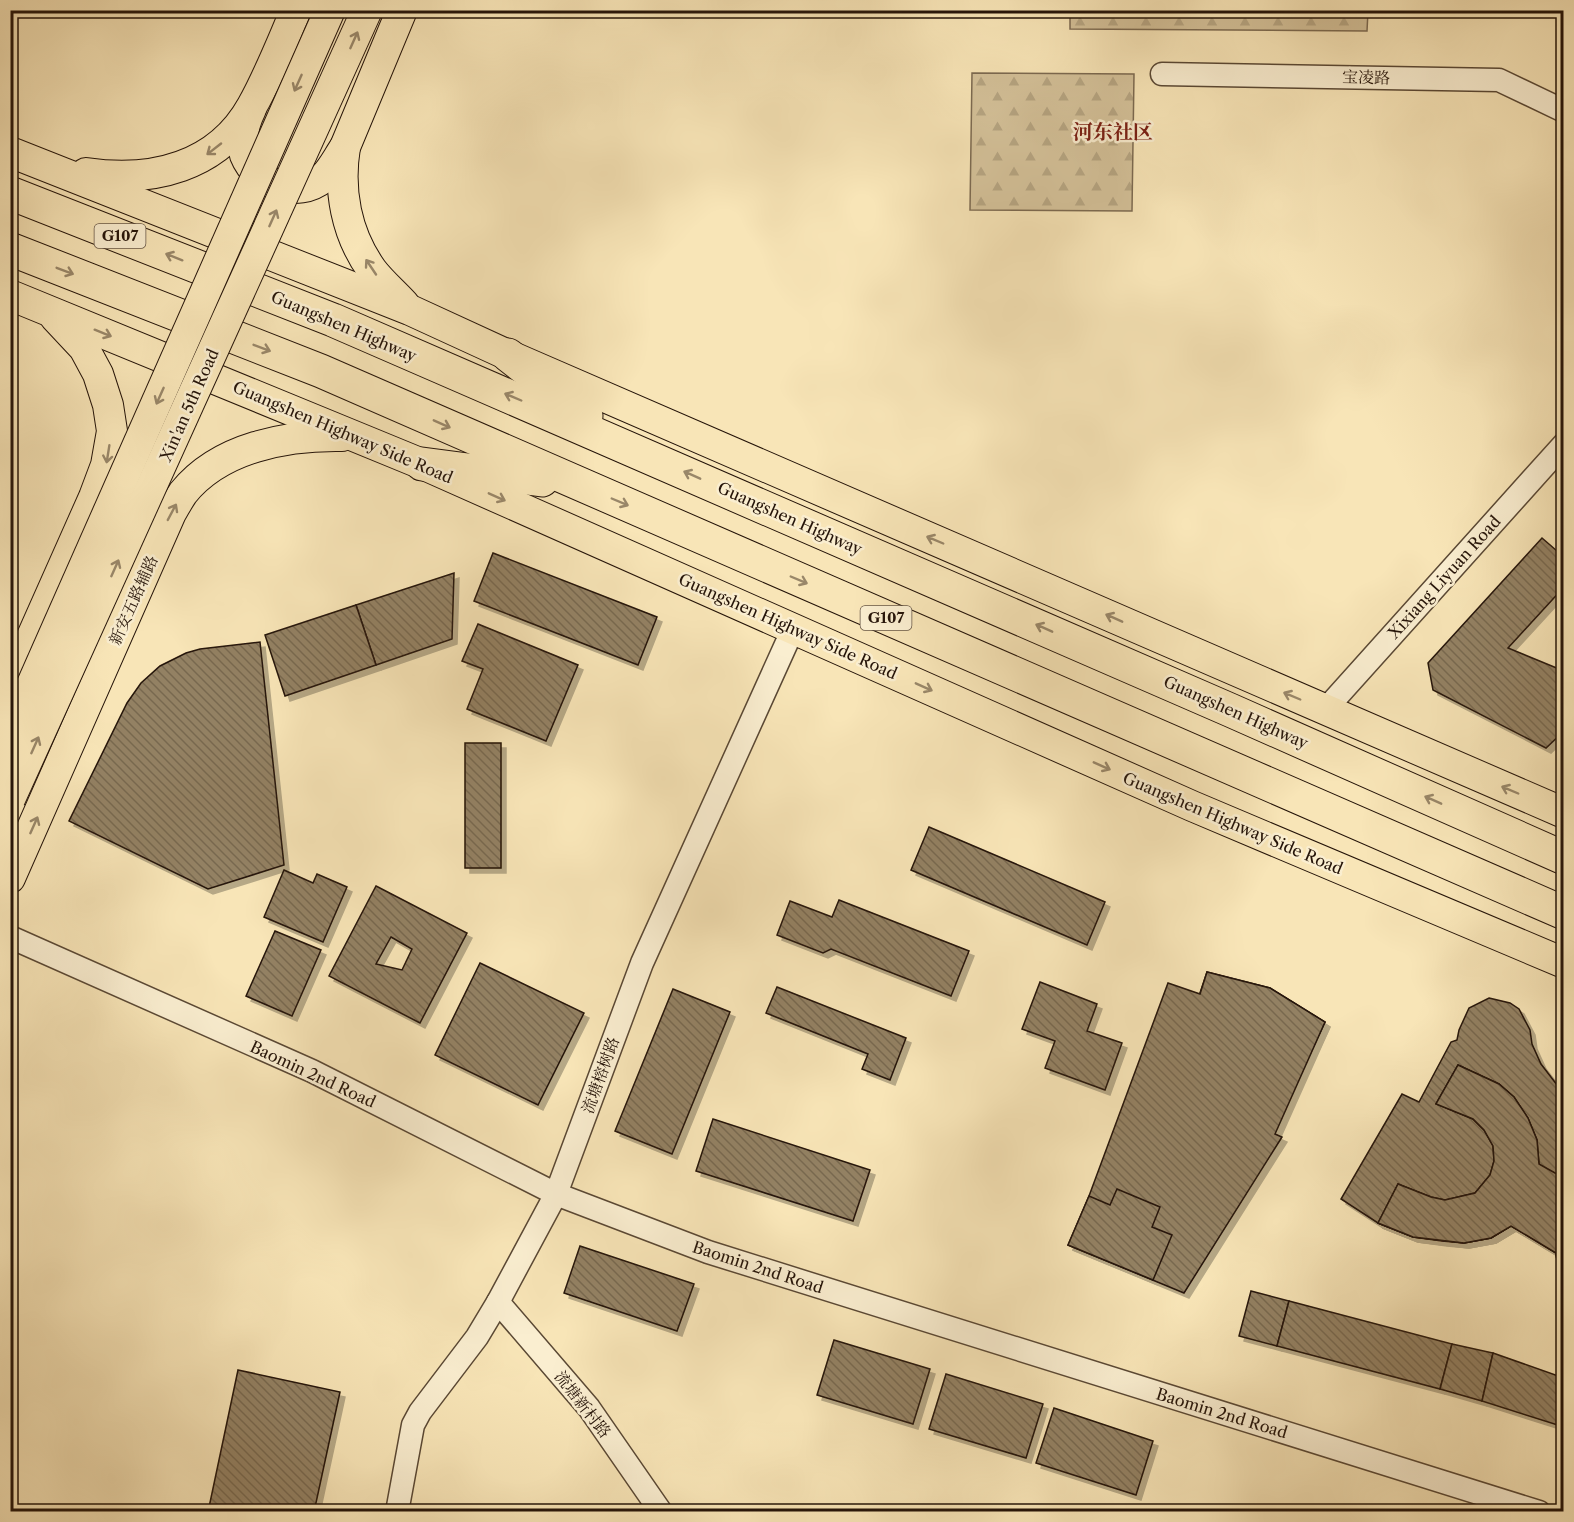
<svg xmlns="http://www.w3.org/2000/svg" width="1574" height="1522" font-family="'Libre Caslon Text','Noto Serif SC',serif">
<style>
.forest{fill:url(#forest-firs);stroke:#7c6a51;stroke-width:1.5}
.building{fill:url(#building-back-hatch);stroke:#251409;stroke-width:1.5;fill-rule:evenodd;filter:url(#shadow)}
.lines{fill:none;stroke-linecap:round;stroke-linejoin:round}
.minor-casing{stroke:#5a4834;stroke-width:25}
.major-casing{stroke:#251409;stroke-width:32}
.highway-casing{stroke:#251409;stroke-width:35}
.minor{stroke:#faeed0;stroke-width:22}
.major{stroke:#f8e5b7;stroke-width:30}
.highway{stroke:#f8e5b7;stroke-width:33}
.major-bridge-casing{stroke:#251409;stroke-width:32;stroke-linecap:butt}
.major-bridge{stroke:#f8e5b7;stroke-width:30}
.oneway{stroke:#998769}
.labels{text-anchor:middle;stroke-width:5;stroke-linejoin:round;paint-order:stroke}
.shield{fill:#faeed0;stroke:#655545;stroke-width:1.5}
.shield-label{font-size:15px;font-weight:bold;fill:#251409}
.street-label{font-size:16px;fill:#251409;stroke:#faeed0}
.quarter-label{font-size:20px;font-weight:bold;fill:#7a1f14;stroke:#faeed0}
</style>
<defs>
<pattern id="forest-firs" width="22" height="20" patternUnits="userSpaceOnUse" patternTransform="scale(1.5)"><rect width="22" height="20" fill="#d4c199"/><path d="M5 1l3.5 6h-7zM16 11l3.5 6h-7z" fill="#b6a582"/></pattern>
<pattern id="building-back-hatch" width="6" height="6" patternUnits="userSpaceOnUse" patternTransform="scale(1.5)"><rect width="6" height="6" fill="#938163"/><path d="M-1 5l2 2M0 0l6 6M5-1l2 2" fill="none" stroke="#786850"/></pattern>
<filter id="shadow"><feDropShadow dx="5" dy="5" stdDeviation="0" flood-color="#0004"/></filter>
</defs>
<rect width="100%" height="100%" fill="#f8e5b7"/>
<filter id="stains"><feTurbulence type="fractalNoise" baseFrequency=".00333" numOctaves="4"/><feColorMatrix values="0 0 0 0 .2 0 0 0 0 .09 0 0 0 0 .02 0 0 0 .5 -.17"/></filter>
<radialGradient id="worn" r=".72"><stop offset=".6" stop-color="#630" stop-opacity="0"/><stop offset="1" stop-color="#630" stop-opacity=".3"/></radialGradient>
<g class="forest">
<polygon points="1070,11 1368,11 1367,31 1070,29"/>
<polygon points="972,73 1134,74 1132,211 970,210"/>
</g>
<g class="building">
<polygon points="1542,538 1564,557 1564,587 1508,648 1564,671 1564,731 1546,748 1433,690 1428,663"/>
<polygon points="493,553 657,617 638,665 474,601"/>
<polygon points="454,573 452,639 376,665 356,605"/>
<polygon points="356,605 376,665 285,696 265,635"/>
<polygon points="478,624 578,665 546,741 467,709 483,669 462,661"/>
<polygon points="260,642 284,865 208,889 69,821 127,703 141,683 160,666 186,653 200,649"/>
<rect x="465" y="743" width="36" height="125"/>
<polygon points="929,827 1105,902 1087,945 911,870"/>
<polygon points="284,870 313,883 317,874 347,887 323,942 264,917"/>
<path d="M376 886 467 933 420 1023 329 976ZM391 937 412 949 402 970 376 964Z"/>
<polygon points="839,900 969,951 951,996 831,949 823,953 777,935 790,901 832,917"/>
<polygon points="275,931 321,950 292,1016 246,996"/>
<polygon points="480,963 584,1013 538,1105 435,1055"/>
<polygon points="1207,972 1270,988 1325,1022 1286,1105 1228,1086 1178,1059"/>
<polygon points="1207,972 1270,988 1325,1022 1275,1134 1282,1137 1184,1293 1068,1245 1089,1196 1168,983 1200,994"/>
<polygon points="1040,982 1097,1004 1087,1031 1122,1043 1105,1090 1045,1068 1055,1041 1022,1029"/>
<polygon points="777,987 906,1038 890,1080 862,1069 868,1054 766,1013"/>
<polygon points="673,989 730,1012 672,1154 615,1131"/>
<polygon points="1489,998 1510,1003 1519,1009 1530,1030 1532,1044 1541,1064 1564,1094 1564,1284 1559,1276 1556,1253 1511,1226 1491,1238 1464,1243 1442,1241 1413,1237 1378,1223 1341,1199 1402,1094 1419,1102 1451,1042 1457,1040 1459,1030 1469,1008"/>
<polygon points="1458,1065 1499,1084 1514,1097 1528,1118 1537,1140 1539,1164 1536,1185 1526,1207 1511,1226 1491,1238 1464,1243 1413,1237 1378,1223 1398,1184 1431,1197 1445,1200 1475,1193 1490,1175 1494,1161 1493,1146 1484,1130 1473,1119 1436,1104"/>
<polygon points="1458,1065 1499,1084 1514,1097 1528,1118 1537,1140 1539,1164 1564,1178 1564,1284 1559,1276 1556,1253 1511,1226 1491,1238 1464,1243 1413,1237 1378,1223 1398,1184 1431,1197 1445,1200 1475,1193 1490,1175 1494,1161 1493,1146 1484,1130 1473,1119 1436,1104"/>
<polygon points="713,1119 870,1170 853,1221 696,1171"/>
<polygon points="1117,1189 1160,1207 1152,1227 1172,1235 1153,1280 1068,1245 1089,1196 1110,1205"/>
<polygon points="1564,1226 1564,1284 1559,1276 1556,1253"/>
<polygon points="580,1246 694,1284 677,1331 564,1293"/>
<polygon points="1251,1291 1289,1301 1277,1346 1239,1336"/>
<polygon points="1289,1301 1452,1344 1440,1389 1277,1346"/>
<polygon points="834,1340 930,1369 913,1424 817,1395"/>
<polygon points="1452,1344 1493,1353 1482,1401 1440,1389"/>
<polygon points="1493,1353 1564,1378 1564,1427 1482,1401"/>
<polygon points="238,1370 340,1392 314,1512 208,1512"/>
<polygon points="946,1374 1043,1404 1026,1458 929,1429"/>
<polygon points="1054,1408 1153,1441 1136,1495 1036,1463"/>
</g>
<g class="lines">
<defs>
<g id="minor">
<polyline points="1162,74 1499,80 1564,111"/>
<polyline points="1325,710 1564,444"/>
<polyline points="10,937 312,1071 556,1194 708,1252 1539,1512"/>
<polyline points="498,1302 589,1408 661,1512"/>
<polyline points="397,1512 413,1425 420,1412 477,1337 498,1302 556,1194 642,963 793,629"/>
</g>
<g id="major">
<path d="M402 10 345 147C338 190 346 234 372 270 381 282 394 293 404 304"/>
<path d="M251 109C244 123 240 140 245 155 257 185 297 199 323 178 332 170 338 157 345 147"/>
<polyline points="10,152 410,310 508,355 1564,813"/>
<path d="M86 173C152 183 218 167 252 106 269 76 282 42 296 10"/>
<polyline points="10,295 422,464 1192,806 1564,963"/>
<polyline points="10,686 94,497 106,465 112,431 108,405 98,374 84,348 55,317"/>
<path d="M10 878 171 513C175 506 179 499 183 493 220 447 287 435 342 436"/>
</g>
<g id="highway">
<polyline points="10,193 333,320 1230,710 1564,858"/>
<polyline points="10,249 321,371 1564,913"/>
<polyline points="508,355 586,416"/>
<polyline points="422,464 542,480"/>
</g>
</defs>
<use href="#minor" class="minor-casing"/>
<use href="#major" class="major-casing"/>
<use href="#highway" class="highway-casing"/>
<use href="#minor" class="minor"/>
<use href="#major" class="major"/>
<use href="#highway" class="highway"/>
<defs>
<g id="major-bridge">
<polyline points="10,734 330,10"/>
<polyline points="10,799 367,10"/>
</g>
</defs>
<use href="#major-bridge" class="major-bridge-casing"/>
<use href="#major-bridge" class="major-bridge"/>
</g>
<defs><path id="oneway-shaft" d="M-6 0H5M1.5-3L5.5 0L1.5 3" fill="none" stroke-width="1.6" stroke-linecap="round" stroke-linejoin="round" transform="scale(1.5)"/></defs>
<g class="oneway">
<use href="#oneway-shaft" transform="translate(354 40) rotate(-66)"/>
<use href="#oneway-shaft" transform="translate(298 83) rotate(114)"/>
<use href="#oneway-shaft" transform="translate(214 149) rotate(142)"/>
<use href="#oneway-shaft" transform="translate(273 218) rotate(-66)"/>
<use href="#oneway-shaft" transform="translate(174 257) rotate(-158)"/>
<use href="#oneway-shaft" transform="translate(371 267) rotate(-124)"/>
<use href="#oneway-shaft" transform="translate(65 271) rotate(21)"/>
<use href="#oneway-shaft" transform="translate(103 333) rotate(22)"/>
<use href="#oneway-shaft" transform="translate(262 348) rotate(21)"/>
<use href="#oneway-shaft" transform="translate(160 396) rotate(114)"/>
<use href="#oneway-shaft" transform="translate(513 397) rotate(-157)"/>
<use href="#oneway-shaft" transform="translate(442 424) rotate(24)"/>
<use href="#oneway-shaft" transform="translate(108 454) rotate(99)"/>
<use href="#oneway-shaft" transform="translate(692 475) rotate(-156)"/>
<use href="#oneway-shaft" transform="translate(497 497) rotate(24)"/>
<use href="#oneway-shaft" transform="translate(620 502) rotate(23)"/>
<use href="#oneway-shaft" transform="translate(172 512) rotate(-62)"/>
<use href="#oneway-shaft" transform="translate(935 540) rotate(-157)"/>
<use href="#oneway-shaft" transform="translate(115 568) rotate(-66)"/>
<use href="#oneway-shaft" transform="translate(799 580) rotate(23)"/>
<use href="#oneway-shaft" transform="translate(1114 618) rotate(-156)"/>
<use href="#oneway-shaft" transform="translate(1044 628) rotate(-156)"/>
<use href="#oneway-shaft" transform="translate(924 687) rotate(24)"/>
<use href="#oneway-shaft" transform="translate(1292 696) rotate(-157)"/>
<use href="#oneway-shaft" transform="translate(35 745) rotate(-66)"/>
<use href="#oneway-shaft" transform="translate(1102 766) rotate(24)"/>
<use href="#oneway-shaft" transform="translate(1510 790) rotate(-157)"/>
<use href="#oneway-shaft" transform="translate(1433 800) rotate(-156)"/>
<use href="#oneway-shaft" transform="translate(34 825) rotate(-66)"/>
</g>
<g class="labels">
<g class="shield">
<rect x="94.5" y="224" width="51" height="24" rx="4.5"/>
<rect x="860.5" y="606" width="51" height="24" rx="4.5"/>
</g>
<g class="shield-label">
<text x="120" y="241">G107</text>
<text x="886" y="623">G107</text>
</g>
<g class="street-label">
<text transform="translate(1366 77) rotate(1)" y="6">宝凌路</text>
<text transform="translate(344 326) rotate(23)" y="6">Guangshen Highway</text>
<text transform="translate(189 405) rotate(-66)" y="6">Xin'an 5th Road</text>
<text transform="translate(343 432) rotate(23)" y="6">Guangshen Highway Side Road</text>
<text transform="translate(790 518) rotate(24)" y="6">Guangshen Highway</text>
<text transform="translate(1444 577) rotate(-48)" y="6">Xixiang Liyuan Road</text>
<text transform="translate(133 600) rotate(-66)" y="6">新安五路辅路</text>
<text transform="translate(788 626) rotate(24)" y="6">Guangshen Highway Side Road</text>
<text transform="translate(1236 712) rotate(24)" y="6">Guangshen Highway</text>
<text transform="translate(1233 823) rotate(23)" y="6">Guangshen Highway Side Road</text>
<text transform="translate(313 1074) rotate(25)" y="6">Baomin 2nd Road</text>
<text transform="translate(600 1075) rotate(-70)" y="6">流塘榕树路</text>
<text transform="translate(758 1267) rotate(18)" y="6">Baomin 2nd Road</text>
<text transform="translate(583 1404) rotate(52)" y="6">流塘新村路</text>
<text transform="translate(1222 1413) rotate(17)" y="6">Baomin 2nd Road</text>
</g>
<g class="quarter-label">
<text x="1113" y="139">河东社区</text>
</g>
</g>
<rect width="1574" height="1522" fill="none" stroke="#f8e5b7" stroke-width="36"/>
<rect x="12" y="12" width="1550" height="1498" fill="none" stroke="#251409" stroke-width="3"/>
<rect x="18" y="18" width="1538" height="1486" fill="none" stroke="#251409" stroke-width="1.5"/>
<rect width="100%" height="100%" filter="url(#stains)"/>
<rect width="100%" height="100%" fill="url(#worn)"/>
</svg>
